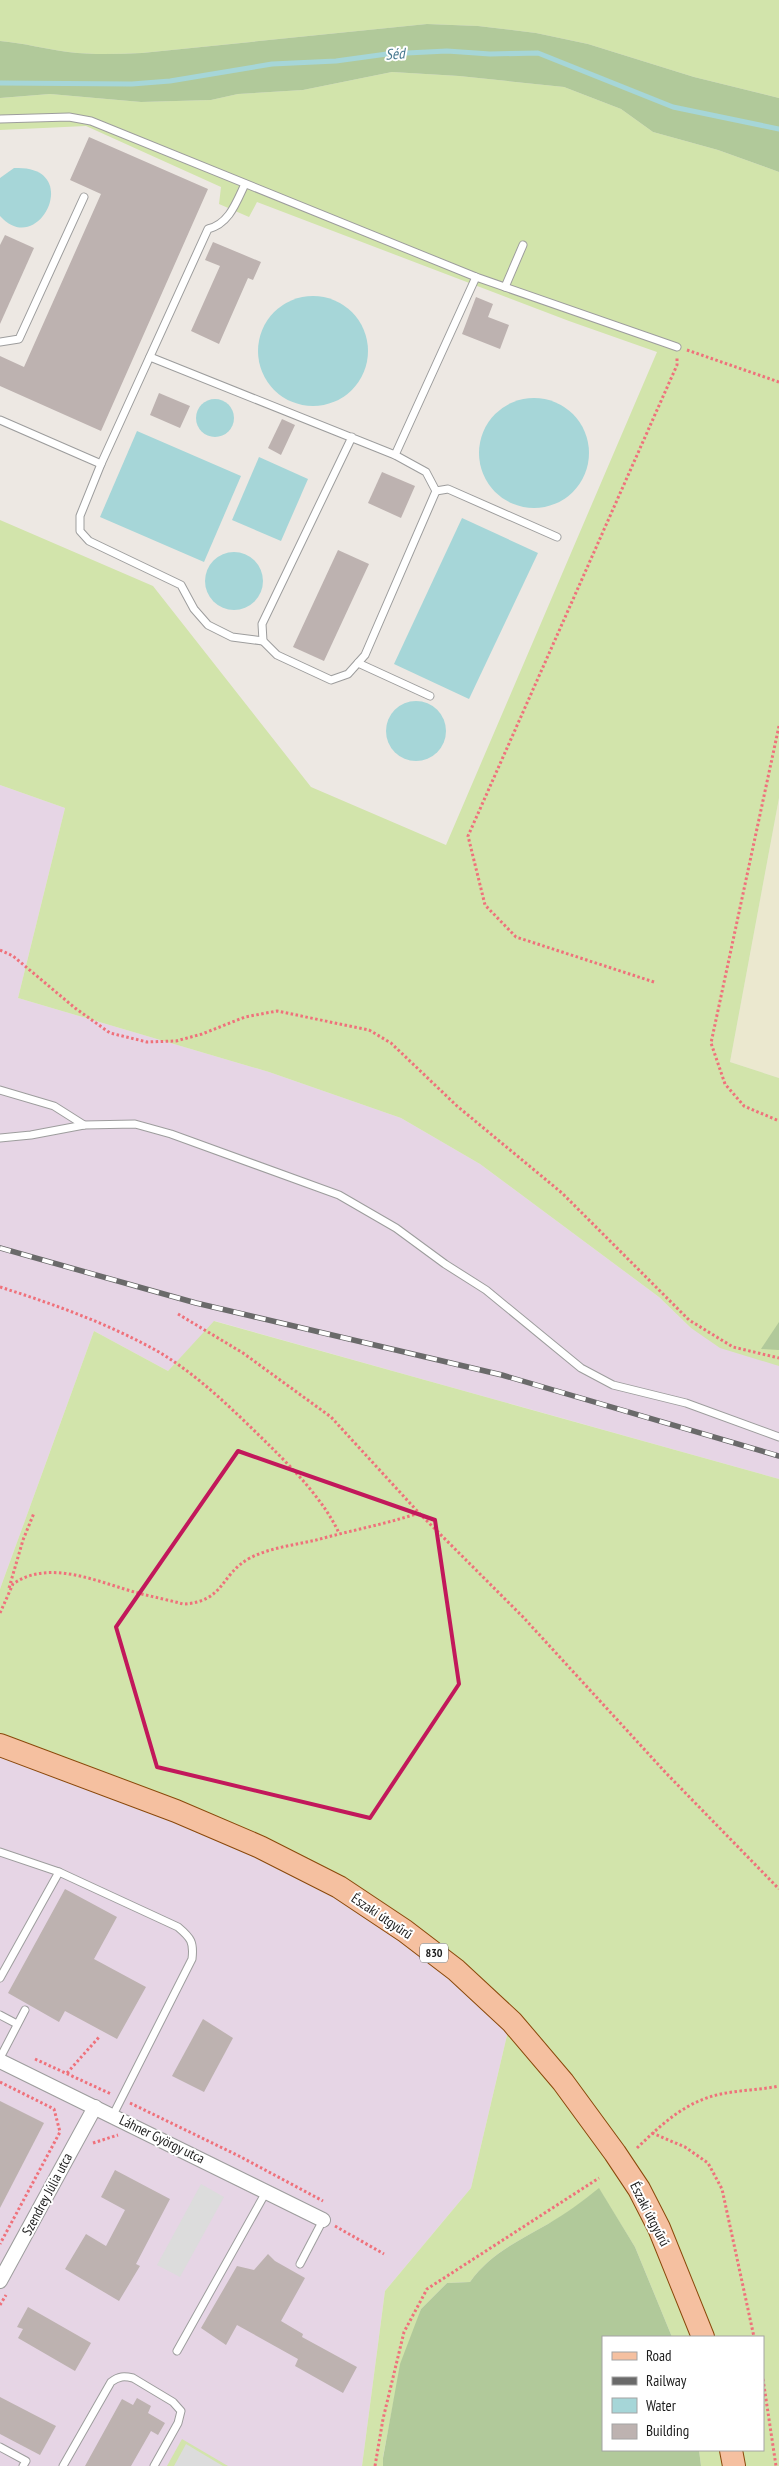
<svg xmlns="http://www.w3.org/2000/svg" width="779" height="2466" font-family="'PT Sans Narrow',sans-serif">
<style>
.industrial{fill:#e6d5e5}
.farmland{fill:#ebe8cf}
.grass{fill:#d2e4ab}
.forest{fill:#b1c99a}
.parking{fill:#dcdcdc}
.water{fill:#a6d6d8}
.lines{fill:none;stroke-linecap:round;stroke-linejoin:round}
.stream{stroke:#a6d6d8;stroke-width:5}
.building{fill:#bdb2b0}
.lane-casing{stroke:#9d9d9d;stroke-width:9}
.street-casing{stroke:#9d9d9d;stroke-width:16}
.primary-casing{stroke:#8a480a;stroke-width:24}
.path{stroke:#ef717b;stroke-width:3;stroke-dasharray:2.5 2.5;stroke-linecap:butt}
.lane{stroke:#fff;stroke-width:7}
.street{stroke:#fff;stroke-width:14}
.primary{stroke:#f5c0a0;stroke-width:22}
.rail-casing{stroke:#6a6a6a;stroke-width:5.5}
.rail{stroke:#fff;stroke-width:4;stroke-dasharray:11;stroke-linecap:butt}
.marked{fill:none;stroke:#c2185b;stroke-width:4;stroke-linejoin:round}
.labels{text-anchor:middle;stroke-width:4;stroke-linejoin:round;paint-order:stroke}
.shield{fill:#fff;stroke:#606060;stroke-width:1}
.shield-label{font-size:12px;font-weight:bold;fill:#1c1c1c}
.street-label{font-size:14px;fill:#1c1c1c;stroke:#fff}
.water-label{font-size:15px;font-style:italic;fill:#47788f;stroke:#fff}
</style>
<rect width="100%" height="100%" fill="#ede8e3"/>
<g class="industrial">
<polygon points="0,785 65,808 18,998 269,1072 401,1118 480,1164 659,1297 691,1328 779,1366 779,1479 215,1321 168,1371 94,1331 0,1589"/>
<polygon points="0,1749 175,1812 404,1932 509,2027 471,2188 385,2291 362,2466 0,2466"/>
</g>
<polygon class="farmland" points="779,798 779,1078 730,1062"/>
<g class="grass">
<path d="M0 0H779V98L694 77 588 44 536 33 478 26 427 24 142 53C117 54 93 55 68 52 45 49 24 43 0 41Z"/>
<polygon points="392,72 459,76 564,87 621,109 653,132 718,150 779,172 779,798 730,1062 779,1078 779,1366 720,1348 691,1328 659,1297 480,1164 401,1118 269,1072 18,998 65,808 0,785 0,520 153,586 311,787 446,845 657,352 569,321 257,202 249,217 219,204 221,187 86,126 0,130 0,98 50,94 141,102 211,100 238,94 303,90"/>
<path d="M214 1321 779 1479V2466H701L699 2450H763V2337H672L635 2247 599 2189C583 2201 565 2215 548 2224 518 2241 490 2254 470 2282L447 2283 421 2309 395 2394 383 2457V2466H362L385 2291 471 2188 509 2027 454 1972 338 1890 0 1749V1589L94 1331 168 1371Z"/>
<polygon points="182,2439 228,2466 167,2466"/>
</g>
<g class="forest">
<path d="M427 24 478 26 536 33 588 44 694 77 779 98V172L718 150 653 132 621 109 564 87 459 76 392 72 303 90 238 94 211 100 141 102 50 94 0 98V41C24 43 45 49 68 52 93 55 117 54 142 53Z"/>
<polygon points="779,1322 779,1350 761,1349"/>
<path d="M599 2188 635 2247 672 2337H603V2450H699L701 2466H383V2458L400 2364 421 2309 447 2283 470 2282C490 2254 518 2241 548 2224 565 2214 583 2201 599 2188Z"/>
</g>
<g class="parking">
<polygon points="201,2184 224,2197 180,2277 157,2265"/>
<polygon points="186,2444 223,2466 174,2466"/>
</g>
<g class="water">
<path d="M14 168C85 164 39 260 0 216V178Z"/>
<circle cx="313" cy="351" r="55"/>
<circle cx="534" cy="453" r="55"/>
<circle cx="215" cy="418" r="19"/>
<polygon points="137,431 241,476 204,562 100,517"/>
<polygon points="259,457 308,479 281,541 232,520"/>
<polygon points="462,518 538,553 469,699 394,664"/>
<circle cx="234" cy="581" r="29"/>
<circle cx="416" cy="731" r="30"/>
</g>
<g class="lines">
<polyline class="stream" points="0,83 132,84 170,81 272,64 336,61 387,54 447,51 490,54 538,53 673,107 779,129"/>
</g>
<g class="building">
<polygon points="89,137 208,189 101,431 0,386 0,356 24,367 101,194 70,180"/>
<polygon points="5,235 34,248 0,324 0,245"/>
<polygon points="213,242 261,262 253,280 248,278 219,344 191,331 220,266 205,260"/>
<polygon points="476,297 493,304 488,317 509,325 500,349 462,334"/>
<polygon points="159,393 190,406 180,428 150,415"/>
<polygon points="282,419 295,425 281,455 268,448"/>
<polygon points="382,472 415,486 401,518 368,503"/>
<polygon points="338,550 369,564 324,661 293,647"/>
<polygon points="65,1889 117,1917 94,1959 146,1987 117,2039 65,2011 59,2022 8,1993"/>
<polygon points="203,2019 233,2038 204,2092 172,2076"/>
<polygon points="0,2101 44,2123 0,2208"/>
<polygon points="115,2170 170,2199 136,2264 140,2266 119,2301 65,2269 86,2234 106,2246 125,2210 101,2197"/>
<polygon points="268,2254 275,2261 305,2278 281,2321 303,2334 302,2337 357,2367 343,2393 295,2366 298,2359 237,2325 226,2345 201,2328 237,2266 254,2270"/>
<polygon points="28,2307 91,2343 75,2371 18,2338 23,2329 17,2327"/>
<polygon points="0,2397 56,2426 40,2455 0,2434"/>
<polygon points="137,2398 151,2406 148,2413 165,2423 158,2435 151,2431 131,2466 85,2466 122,2399 133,2405"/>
</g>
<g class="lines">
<defs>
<g id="lane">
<polyline points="0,119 69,117 91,121 476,277 677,347"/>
<polyline points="505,287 523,245"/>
<polyline points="0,342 19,339 84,197"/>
<polyline points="150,357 395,455 426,472 436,491 365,655 348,674 331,680 277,655 263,641 262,624 352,437"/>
<path d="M0 420 101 464 208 229C229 224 236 203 245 184"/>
<polyline points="395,455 476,277"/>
<polyline points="101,464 80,516 80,531 89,541 181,585 194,609 208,625 232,637 263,641"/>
<polyline points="436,491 448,489 557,537"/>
<polyline points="358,663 430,696"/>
<polyline points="0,1090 54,1106 84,1125"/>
<polyline points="0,1138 31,1135 84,1125 135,1124 171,1134 339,1195 396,1228 445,1264 486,1290 581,1368 613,1385 686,1403 779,1437"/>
<polyline points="0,1852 59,1872"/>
<path d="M0 1978 59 1872 178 1927C191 1938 194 1942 192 1959L113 2115"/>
<polyline points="0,2015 17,2024"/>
<polyline points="0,2058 25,2010"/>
<polyline points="300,2264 323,2220"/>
<polyline points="177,2351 266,2192"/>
<polyline points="0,2447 26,2461 23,2466"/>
<path d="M63 2466 111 2382C119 2376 124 2376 133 2378L173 2402 181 2411 178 2423 154 2466"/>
</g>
<g id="street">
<polyline points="0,2061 323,2220"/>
<polyline points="0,2281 95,2107"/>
</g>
<g id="primary">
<polyline points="0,1745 176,1811 260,1847 339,1887 405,1931 456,1970 512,2022 563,2082 615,2153 639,2189 659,2228 703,2337"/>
<polyline points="731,2450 734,2466"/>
</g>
</defs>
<use href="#lane" class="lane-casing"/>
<use href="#street" class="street-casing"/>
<use href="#primary" class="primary-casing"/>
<g class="path">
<polyline points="687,350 779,382"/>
<polyline points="779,726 711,1043 725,1084 744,1106 779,1121"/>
<polyline points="0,950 13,956 75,1008 110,1033 147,1042 176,1041 202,1034 245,1017 277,1011 369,1030 391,1043 457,1106 562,1193 689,1320 733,1347 779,1358"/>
<polyline points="654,982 516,937 485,905 468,836 677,365 677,357"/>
<path d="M0 1287C50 1303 101 1321 148 1346 194 1370 234 1411 271 1447 296 1472 324 1501 339 1533"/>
<polyline points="178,1314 243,1353 331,1417 419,1513 523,1617 666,1773 779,1889"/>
<polyline points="9,1588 23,1540 34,1513"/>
<path d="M0 1613 13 1584C50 1558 100 1583 138 1593 153 1597 169 1600 183 1604 225 1602 220 1574 250 1558 271 1547 297 1545 320 1539 353 1530 386 1524 419 1513"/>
<polyline points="35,2059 111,2094"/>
<polyline points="67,2073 100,2036"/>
<polyline points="0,2082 54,2109 60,2132 0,2244"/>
<polyline points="130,2103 239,2156 323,2201"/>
<polyline points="652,2133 685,2147 708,2163 722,2189 754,2337"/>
<polyline points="93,2143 118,2135"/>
<path d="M637 2148C662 2124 686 2101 721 2094 740 2090 760 2090 779 2086"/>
<polyline points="335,2226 384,2254"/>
<polyline points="0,2305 6,2295"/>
<polyline points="763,2379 776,2466"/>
<polyline points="375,2466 383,2419 404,2332 427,2289 599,2178"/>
</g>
<use href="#lane" class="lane"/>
<use href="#street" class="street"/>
<use href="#primary" class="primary"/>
<defs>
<polyline id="rail" points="0,1248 196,1303 502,1375 779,1456"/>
</defs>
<use href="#rail" class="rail-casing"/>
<use href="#rail" class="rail"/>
</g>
<path class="marked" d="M238 1451 435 1520 459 1684 370 1818 157 1767 116 1627Z"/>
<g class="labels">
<rect class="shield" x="420" y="1943.5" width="28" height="19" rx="4"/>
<g class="shield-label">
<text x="434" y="1957">830</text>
</g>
<g class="street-label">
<text transform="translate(382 1916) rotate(34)" y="5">Északi útgyűrű</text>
<text transform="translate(162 2139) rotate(26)" y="5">Láhner György utca</text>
<text transform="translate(47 2194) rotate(-62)" y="5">Szendrey Júlia utca</text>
<text transform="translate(650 2214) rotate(63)" y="5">Északi útgyűrű</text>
</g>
<g class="water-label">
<text transform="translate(395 54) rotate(-4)" y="5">Séd</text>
</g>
</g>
<rect x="602" y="2336" width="162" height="115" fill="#ffffff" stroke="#a4a4a4"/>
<rect x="612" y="2352" width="25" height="8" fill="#f5c0a0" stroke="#a4a4a4"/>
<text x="646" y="2361" font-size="15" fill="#1c1c1c">Road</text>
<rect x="612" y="2377" width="25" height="8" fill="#6a6a6a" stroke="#a4a4a4"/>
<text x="646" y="2386" font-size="15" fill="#1c1c1c">Railway</text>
<rect x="612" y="2398" width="25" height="15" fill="#a6d6d8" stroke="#a4a4a4"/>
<text x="646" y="2411" font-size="15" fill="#1c1c1c">Water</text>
<rect x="612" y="2424" width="25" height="15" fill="#bdb2b0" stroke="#a4a4a4"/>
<text x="646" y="2436" font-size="15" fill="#1c1c1c">Building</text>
</svg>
